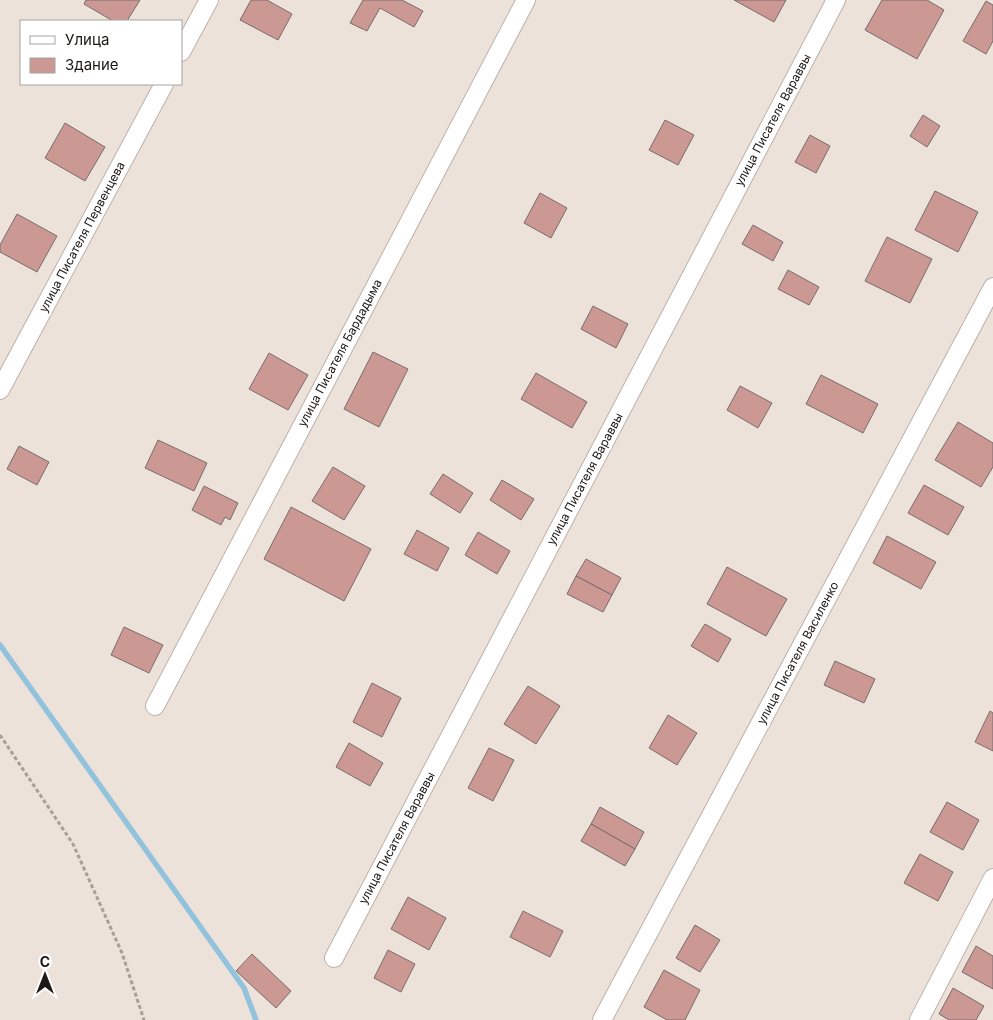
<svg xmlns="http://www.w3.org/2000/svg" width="993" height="1020" font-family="Inter,sans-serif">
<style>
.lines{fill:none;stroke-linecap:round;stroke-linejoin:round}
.stream{stroke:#93c3dc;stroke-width:5.5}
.building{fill:#cb9894;stroke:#796c6b}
.minor-casing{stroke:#bdb2ab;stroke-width:20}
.path{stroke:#a89f99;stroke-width:3;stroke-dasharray:4 2.5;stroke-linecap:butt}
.minor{stroke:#fff;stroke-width:18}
.labels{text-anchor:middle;stroke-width:5;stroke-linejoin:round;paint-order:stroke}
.street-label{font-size:12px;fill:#1d1916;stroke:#fff}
</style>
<rect width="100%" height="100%" fill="#ede2da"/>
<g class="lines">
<polyline class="stream" points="0,645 244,988 256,1020"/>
</g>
<g class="building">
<polygon points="86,0 140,0 127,21 113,21 84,4"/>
<polygon points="251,0 267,0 292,14 278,40 240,20"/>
<polygon points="363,0 402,0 423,11 414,27 380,8 367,31 350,23"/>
<polygon points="734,0 786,0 774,22"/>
<polygon points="882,0 927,0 944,10 917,59 865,30"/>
<polygon points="986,1 993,5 993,41 986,54 963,41"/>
<polygon points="923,115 940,126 927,147 910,136"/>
<polygon points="665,120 694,135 678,165 649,150"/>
<polygon points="65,123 105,147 85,181 45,158"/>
<polygon points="810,135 830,146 816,173 795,162"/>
<polygon points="935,191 978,212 958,252 915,230"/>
<polygon points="540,193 567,208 551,238 524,223"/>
<polygon points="17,214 57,236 37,272 0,252 0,245"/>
<polygon points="753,225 783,242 773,261 742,244"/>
<polygon points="887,237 932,259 910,303 865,281"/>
<polygon points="788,270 819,287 809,305 778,289"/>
<polygon points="593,306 628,324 616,348 581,329"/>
<polygon points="373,352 408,369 379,427 344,409"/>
<polygon points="269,353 308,375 288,410 249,389"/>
<polygon points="536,373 587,402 572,428 521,399"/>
<polygon points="821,375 878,404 863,433 806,404"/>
<polygon points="740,386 772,403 758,428 727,410"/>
<polygon points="958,422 993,443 993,467 981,487 935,460"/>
<polygon points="158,440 207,463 194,491 145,468"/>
<polygon points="19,446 49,462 37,485 7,469"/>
<polygon points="333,467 365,486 344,520 312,501"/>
<polygon points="443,474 473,493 460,513 430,494"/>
<polygon points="502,480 534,499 521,520 490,500"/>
<polygon points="924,485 964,507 948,535 908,513"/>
<polygon points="204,486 238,503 230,520 225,517 221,525 192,510"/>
<polygon points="291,507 371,549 344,601 264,559"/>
<polygon points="417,530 449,548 437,571 404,554"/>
<polygon points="478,532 510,551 497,574 465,555"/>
<polygon points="887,536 936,562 921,589 873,563"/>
<polygon points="586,559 621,578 612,595 576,576"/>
<polygon points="727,567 787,599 766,636 707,604"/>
<polygon points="576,576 612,595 603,612 567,594"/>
<polygon points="705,624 731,639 718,662 691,646"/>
<polygon points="124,627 163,645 149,673 111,655"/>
<polygon points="835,661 875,679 864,703 824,685"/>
<polygon points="372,683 401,698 382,737 353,722"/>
<polygon points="528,686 560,706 536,744 504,724"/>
<polygon points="990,711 993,713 993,751 975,742"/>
<polygon points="668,715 697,733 677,765 649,748"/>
<polygon points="349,743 383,763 370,786 336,767"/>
<polygon points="489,748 514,760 493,801 468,788"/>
<polygon points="947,802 979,820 963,850 930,832"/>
<polygon points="600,807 644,832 635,849 591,824"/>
<polygon points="591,824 635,849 625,866 581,841"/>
<polygon points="920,854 953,872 938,901 904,883"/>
<polygon points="408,897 446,918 429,950 391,929"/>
<polygon points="523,911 563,931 550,957 510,937"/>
<polygon points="695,925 720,940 700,972 676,958"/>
<polygon points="976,946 993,956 993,989 962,972"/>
<polygon points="388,950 415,964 401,992 374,978"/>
<polygon points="252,954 291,991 276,1008 236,971"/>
<polygon points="664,970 700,990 685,1020 667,1020 644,1007"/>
<polygon points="953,988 984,1006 976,1020 949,1020 939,1014"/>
</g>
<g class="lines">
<defs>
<g id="minor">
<polyline points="181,52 209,0"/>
<polyline points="0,390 164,84"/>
<polyline points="155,706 526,0"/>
<polyline points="334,958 836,0"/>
<polyline points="602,1020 993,287"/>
<polyline points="919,1020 993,878"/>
</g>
</defs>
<use href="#minor" class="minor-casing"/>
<polyline class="path" points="0,735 73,844 122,953 144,1020"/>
<use href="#minor" class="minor"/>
</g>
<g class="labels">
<g class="street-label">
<text transform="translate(773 120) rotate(-62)" y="4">улица Писателя Вараввы</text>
<text transform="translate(82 237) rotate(-62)" y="4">улица Писателя Первенцева</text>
<text transform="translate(340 353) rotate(-62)" y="4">улица Писателя Бардадыма</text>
<text transform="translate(585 479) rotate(-62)" y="4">улица Писателя Вараввы</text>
<text transform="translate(798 653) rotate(-62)" y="4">улица Писателя Василенко</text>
<text transform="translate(397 838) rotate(-62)" y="4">улица Писателя Вараввы</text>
</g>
</g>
<rect x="20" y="20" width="162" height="65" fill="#ffffff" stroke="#a5a3a2"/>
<rect x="30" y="36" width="25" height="8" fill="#ffffff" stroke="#a5a3a2"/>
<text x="65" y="45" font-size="15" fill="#1d1916">Улица</text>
<rect x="30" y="58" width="25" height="15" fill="#cb9894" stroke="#a5a3a2"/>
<text x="65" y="70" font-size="15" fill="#1d1916">Здание</text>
<g transform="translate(45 975)" stroke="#ffffff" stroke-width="4" paint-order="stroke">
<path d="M0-4L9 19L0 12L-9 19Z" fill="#1d1916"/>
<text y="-8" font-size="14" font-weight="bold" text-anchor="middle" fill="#1d1916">С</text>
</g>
</svg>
